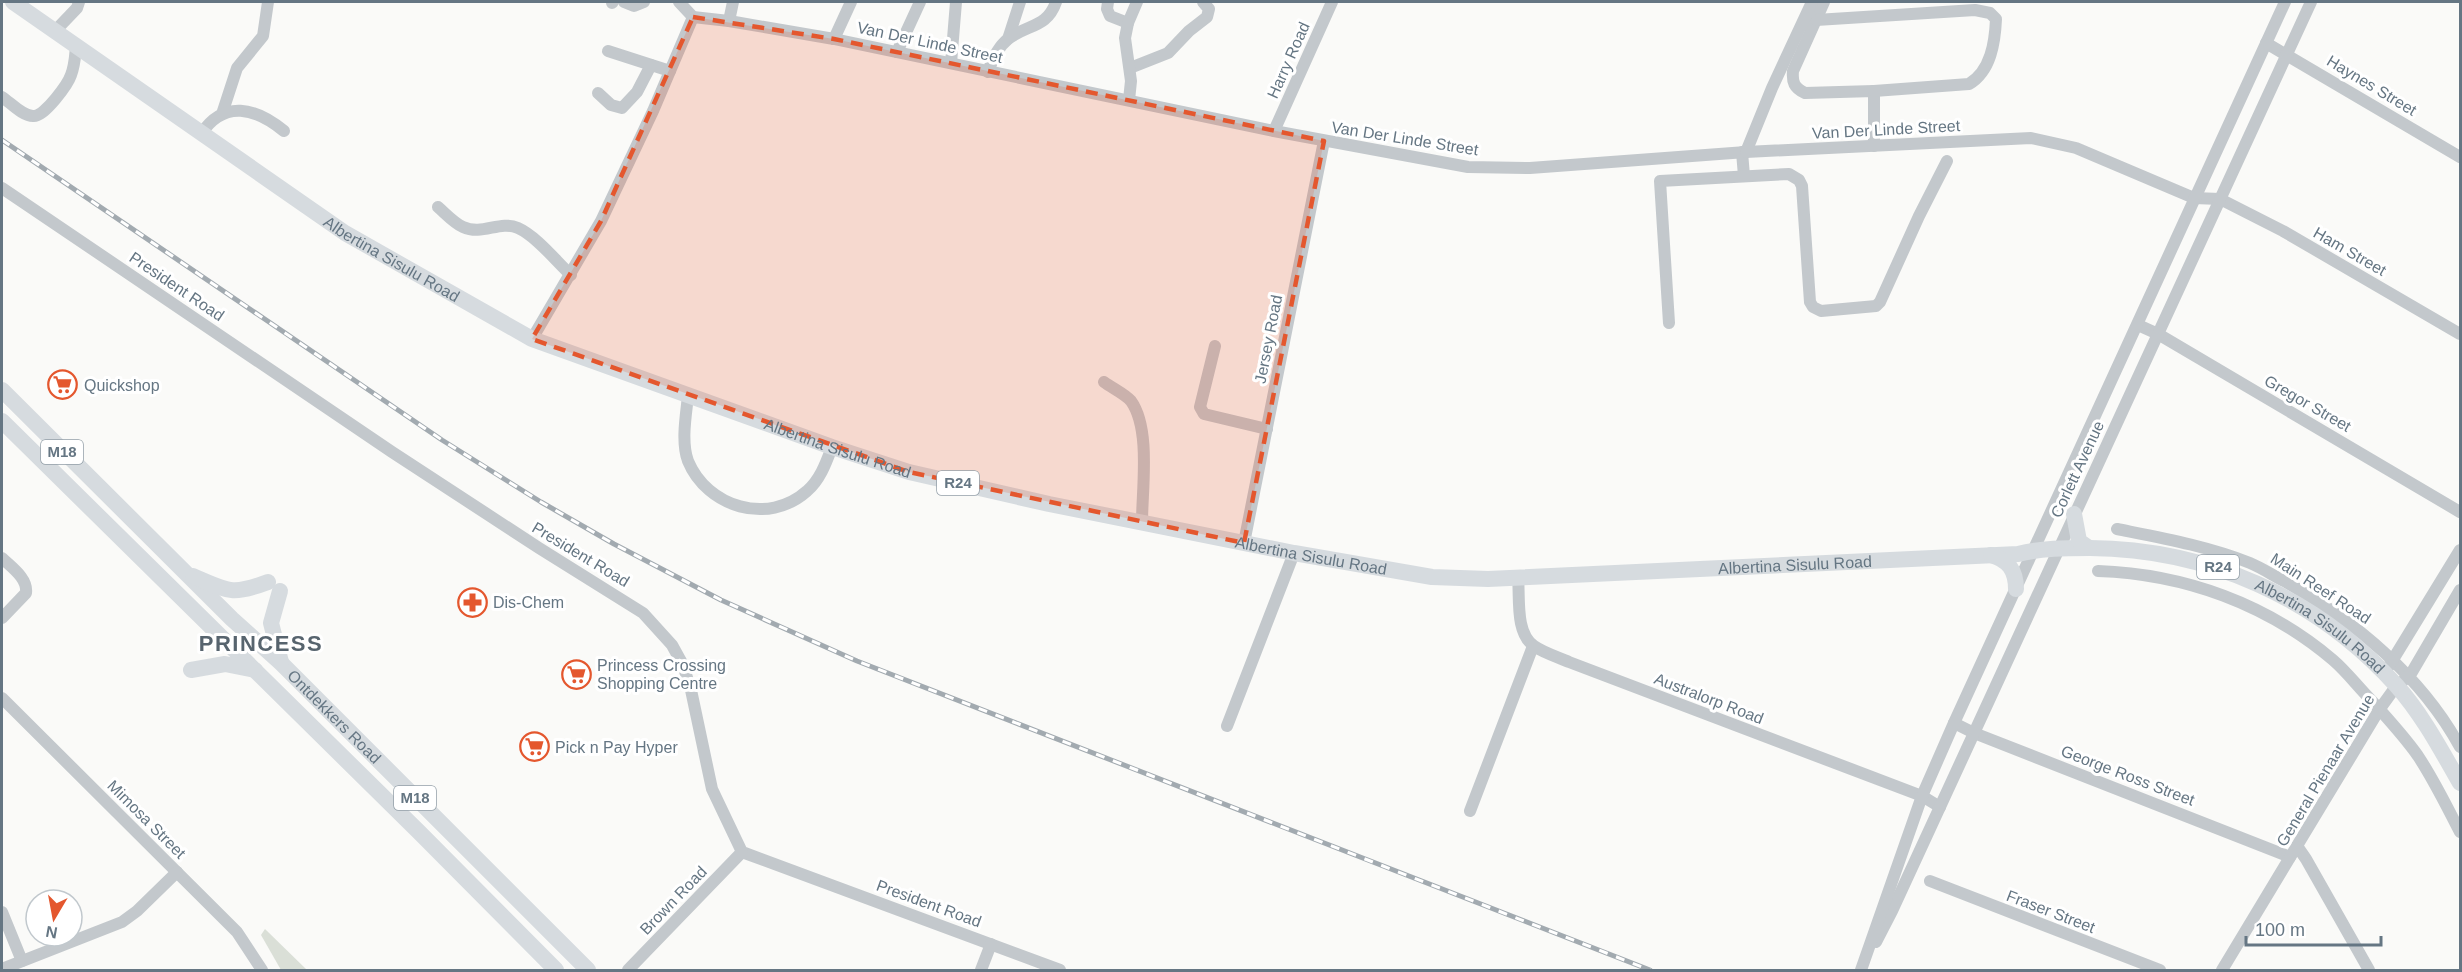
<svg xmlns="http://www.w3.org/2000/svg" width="2462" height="972" font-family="Helvetica,sans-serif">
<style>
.green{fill:#dadfd7}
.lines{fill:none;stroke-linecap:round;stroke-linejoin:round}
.minor{stroke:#c3c8cc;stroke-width:12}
.major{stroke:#d6dbdf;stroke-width:16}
.rail-casing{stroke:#a2aab0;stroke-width:5}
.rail{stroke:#fff;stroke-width:3;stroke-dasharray:9;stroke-linecap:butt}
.marked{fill:#e4572e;fill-opacity:0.2;stroke:#e4572e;stroke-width:4.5;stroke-dasharray:12 8;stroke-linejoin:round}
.labels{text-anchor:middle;stroke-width:6;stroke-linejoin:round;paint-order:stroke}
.shield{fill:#fff;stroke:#939fa8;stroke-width:1.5}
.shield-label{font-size:15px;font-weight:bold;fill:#657683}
.street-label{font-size:16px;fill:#657683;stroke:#fff}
.poi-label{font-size:16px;fill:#657683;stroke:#fff;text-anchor:start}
.district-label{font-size:22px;font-weight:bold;letter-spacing:1.5px;fill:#57646e;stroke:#fff}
</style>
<rect width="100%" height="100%" fill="#fafaf8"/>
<polygon class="green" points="265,929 307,970 281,970 261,935"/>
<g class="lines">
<g class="minor">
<polyline points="624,2 634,6 644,2"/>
<polyline points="1108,2 1107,9 1110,16 1128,23"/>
<path d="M1824 2 1793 71C1792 82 1794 88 1805 93L1874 91V146"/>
<polyline points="612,3 613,2"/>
<polyline points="693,17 729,21 834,39 1274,131 1468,167 1530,168 1746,152 2031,138 2076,148 2194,198 2220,199 2283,231 2460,334"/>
<path d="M1816 20 1975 10 1990 13 1996 19C1995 42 1991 71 1969 84L1874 91"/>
<polyline points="729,21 733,2"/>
<polyline points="55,31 77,8 79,2"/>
<polyline points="834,39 851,2"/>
<polyline points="1008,39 1020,2"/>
<polyline points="2266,43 2460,157"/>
<polyline points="608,51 670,71"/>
<polyline points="897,52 920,2"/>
<polyline points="951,63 956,2"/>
<polyline points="1130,68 1168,53 1189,31 1207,17 1209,9 1203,2"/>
<path d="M988 72C992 60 998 47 1008 39 1028 24 1047 28 1056 2"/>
<polyline points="598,93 611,105 622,108 637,92 651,65"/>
<path d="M2 97C10 102 23 117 34 116 45 116 68 84 71 75 75 65 75 56 76 46"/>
<polyline points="1129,100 1131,81 1125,38 1128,23 1137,2"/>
<polyline points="222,114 237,68 263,36 268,2"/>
<polyline points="1274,131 1332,2"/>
<path d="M201 134C224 99 256 108 284 131"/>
<polyline points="1742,152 1744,176"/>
<polyline points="1746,152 1772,88 1812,2"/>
<polyline points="2,188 392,452 539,548 643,613 672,645 683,665 691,690 712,789 742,852 1060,970"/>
<path d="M438 207C446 214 454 223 463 227 483 236 499 220 518 228 536 236 556 261 571 275"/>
<polyline points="1669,323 1660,181 1789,174 1799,180 1802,186 1810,302 1813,307 1821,311 1876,306 1880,302 1919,216 1947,161"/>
<polyline points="2138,325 2158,334 2460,512"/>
<polyline points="532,339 601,221 653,111 693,17 679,2"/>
<polyline points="1215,346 1200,407 1204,414 1267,429"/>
<path d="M1104 382C1112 388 1125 394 1131 401 1151 429 1142 489 1142 522"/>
<path d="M688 396C686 415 681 442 688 461 707 507 768 526 807 491 820 480 826 463 832 447"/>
<path d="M2117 529C2162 538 2207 546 2250 563 2262 568 2274 576 2286 582 2355 621 2422 677 2460 747"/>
<polyline points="1244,543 1324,141"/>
<path d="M2 558C11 567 28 578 26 593L2 618"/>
<path d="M2098 571C2185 574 2267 604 2333 660 2347 672 2358 687 2371 700 2387 718 2404 736 2418 756 2434 780 2447 807 2460 832"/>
<path d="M1518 578C1520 598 1515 633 1534 646 1544 653 1558 657 1569 662L1922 796 1940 807"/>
<polyline points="2389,666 2460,550"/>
<polyline points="2,698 237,932 262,970"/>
<polyline points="1954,723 1974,733 2290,857"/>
<polyline points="1227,726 1294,553"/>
<polyline points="1470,811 1533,646"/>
<polyline points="2297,846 2306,859 2369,970"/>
<polyline points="1930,881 2160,970"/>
<polyline points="2,912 22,961"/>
<polyline points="1876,942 1892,911 2311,2"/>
<polyline points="2,969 122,922 137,911 177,872"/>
<polyline points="628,970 742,852"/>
<polyline points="981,970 991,944"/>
<polyline points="1861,970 1922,796 1954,723 2285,2"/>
<polyline points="2222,970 2379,710 2392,692 2412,672 2460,590"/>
</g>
<g class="major">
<path id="s1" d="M13 2 345 233 532 339 832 447 909 472 1049 504 1294 553 1432 577 1488 579 2018 554C2042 548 2065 548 2090 548 2208 549 2316 597 2396 685 2422 714 2441 750 2460 783"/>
<path id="s2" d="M2 390 232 619 281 663 588 970"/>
<polyline points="2,421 419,832 556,970"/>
<polyline points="2074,514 2079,541 2089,548"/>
<path d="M1991 555C2009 560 2016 571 2016 589"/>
<path d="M193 576C228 591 231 596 268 582"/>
<polyline points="280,591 271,623 281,662"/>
<polyline points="191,670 225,664 255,670"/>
</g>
<defs>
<polyline id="rail" points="2,140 442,440 541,502 614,544 721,600 857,661 1650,970"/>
</defs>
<use href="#rail" class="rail-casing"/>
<use href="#rail" class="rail"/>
</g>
<path class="marked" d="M693 17 834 39 1324 141 1244 543 909 472 532 339 601 221Z"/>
<defs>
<symbol id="supermarket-ring" viewBox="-11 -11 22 22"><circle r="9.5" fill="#fff" stroke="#e4572e" stroke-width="1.5"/><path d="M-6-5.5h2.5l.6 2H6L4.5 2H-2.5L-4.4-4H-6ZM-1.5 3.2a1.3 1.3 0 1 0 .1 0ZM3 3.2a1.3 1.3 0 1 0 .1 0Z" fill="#e4572e"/></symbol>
<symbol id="pharmacy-ring" viewBox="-11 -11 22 22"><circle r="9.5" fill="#fff" stroke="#e4572e" stroke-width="1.5"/><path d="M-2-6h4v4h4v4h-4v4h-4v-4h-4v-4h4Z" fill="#e4572e"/></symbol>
</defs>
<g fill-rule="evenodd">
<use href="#supermarket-ring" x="46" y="368" width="33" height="33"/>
<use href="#pharmacy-ring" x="456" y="586" width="33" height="33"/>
<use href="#supermarket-ring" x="560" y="658" width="33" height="33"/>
<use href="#supermarket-ring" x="518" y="730" width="33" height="33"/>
</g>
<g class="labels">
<g class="shield">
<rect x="41" y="440" width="42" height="24" rx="4.5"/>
<rect x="937" y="471" width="42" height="24" rx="4.5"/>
<rect x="2197" y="555" width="42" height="24" rx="4.5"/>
<rect x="394" y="786" width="42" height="24" rx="4.5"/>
</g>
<g class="shield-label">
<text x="62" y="457">M18</text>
<text x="958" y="488">R24</text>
<text x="2218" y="572">R24</text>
<text x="415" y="803">M18</text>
</g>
<g class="street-label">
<text transform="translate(930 42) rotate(12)" y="6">Van Der Linde Street</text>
<text transform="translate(1288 60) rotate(-66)" y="6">Harry Road</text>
<text transform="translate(2372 85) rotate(31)" y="6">Haynes Street</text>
<text transform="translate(1886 129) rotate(-3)" y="6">Van Der Linde Street</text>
<text transform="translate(1405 138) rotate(9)" y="6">Van Der Linde Street</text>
<text transform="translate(2350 251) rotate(30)" y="6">Ham Street</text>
<text dy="6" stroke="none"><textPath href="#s1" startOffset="458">Albertina Sisulu Road</textPath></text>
<text transform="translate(177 286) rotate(34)" y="6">President Road</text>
<text transform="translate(1268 339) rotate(-79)" y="6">Jersey Road</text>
<text transform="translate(2308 403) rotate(30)" y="6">Gregor Street</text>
<text dy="6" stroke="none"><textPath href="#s1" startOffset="944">Albertina Sisulu Road</textPath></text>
<text transform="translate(2077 469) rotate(-65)" y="6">Corlett Avenue</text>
<text transform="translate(581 554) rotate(31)" y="6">President Road</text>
<text dy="6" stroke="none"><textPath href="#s1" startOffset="1430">Albertina Sisulu Road</textPath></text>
<text dy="6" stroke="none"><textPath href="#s1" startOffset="1916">Albertina Sisulu Road</textPath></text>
<text transform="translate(2321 588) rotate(33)" y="6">Main Reef Road</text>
<text dy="6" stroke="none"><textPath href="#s1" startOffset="2460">Albertina Sisulu Road</textPath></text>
<text transform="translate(1709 698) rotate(21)" y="6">Australorp Road</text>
<text dy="6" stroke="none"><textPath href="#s2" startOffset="466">Ontdekkers Road</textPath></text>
<text transform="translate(2325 770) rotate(-59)" y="6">General Pienaar Avenue</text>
<text transform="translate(2128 775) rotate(21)" y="6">George Ross Street</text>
<text transform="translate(147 819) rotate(45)" y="6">Mimosa Street</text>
<text transform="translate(673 900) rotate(-46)" y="6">Brown Road</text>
<text transform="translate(929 903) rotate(20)" y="6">President Road</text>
<text transform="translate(2051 911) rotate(21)" y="6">Fraser Street</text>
</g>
<g class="poi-label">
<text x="84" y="391">Quickshop</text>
<text x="493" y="608">Dis-Chem</text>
<text x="597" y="671">Princess Crossing<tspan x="597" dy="18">Shopping Centre</tspan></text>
<text x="555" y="753">Pick n Pay Hyper</text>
</g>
<g class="district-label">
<text x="261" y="651">PRINCESS</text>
</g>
</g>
<rect width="2462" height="972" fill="none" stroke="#657683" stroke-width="6"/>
<g transform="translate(54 918) rotate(190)"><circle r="28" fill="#ffffff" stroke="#c1c8cd" stroke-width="1.5"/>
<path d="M0-4.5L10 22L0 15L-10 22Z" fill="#e4572e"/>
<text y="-9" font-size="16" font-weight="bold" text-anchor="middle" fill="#657683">N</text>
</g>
<path d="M2246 936v9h135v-9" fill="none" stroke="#657683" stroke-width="3"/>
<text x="2255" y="936" font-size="18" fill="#657683" stroke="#ffffff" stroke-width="4.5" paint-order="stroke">100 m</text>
</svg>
